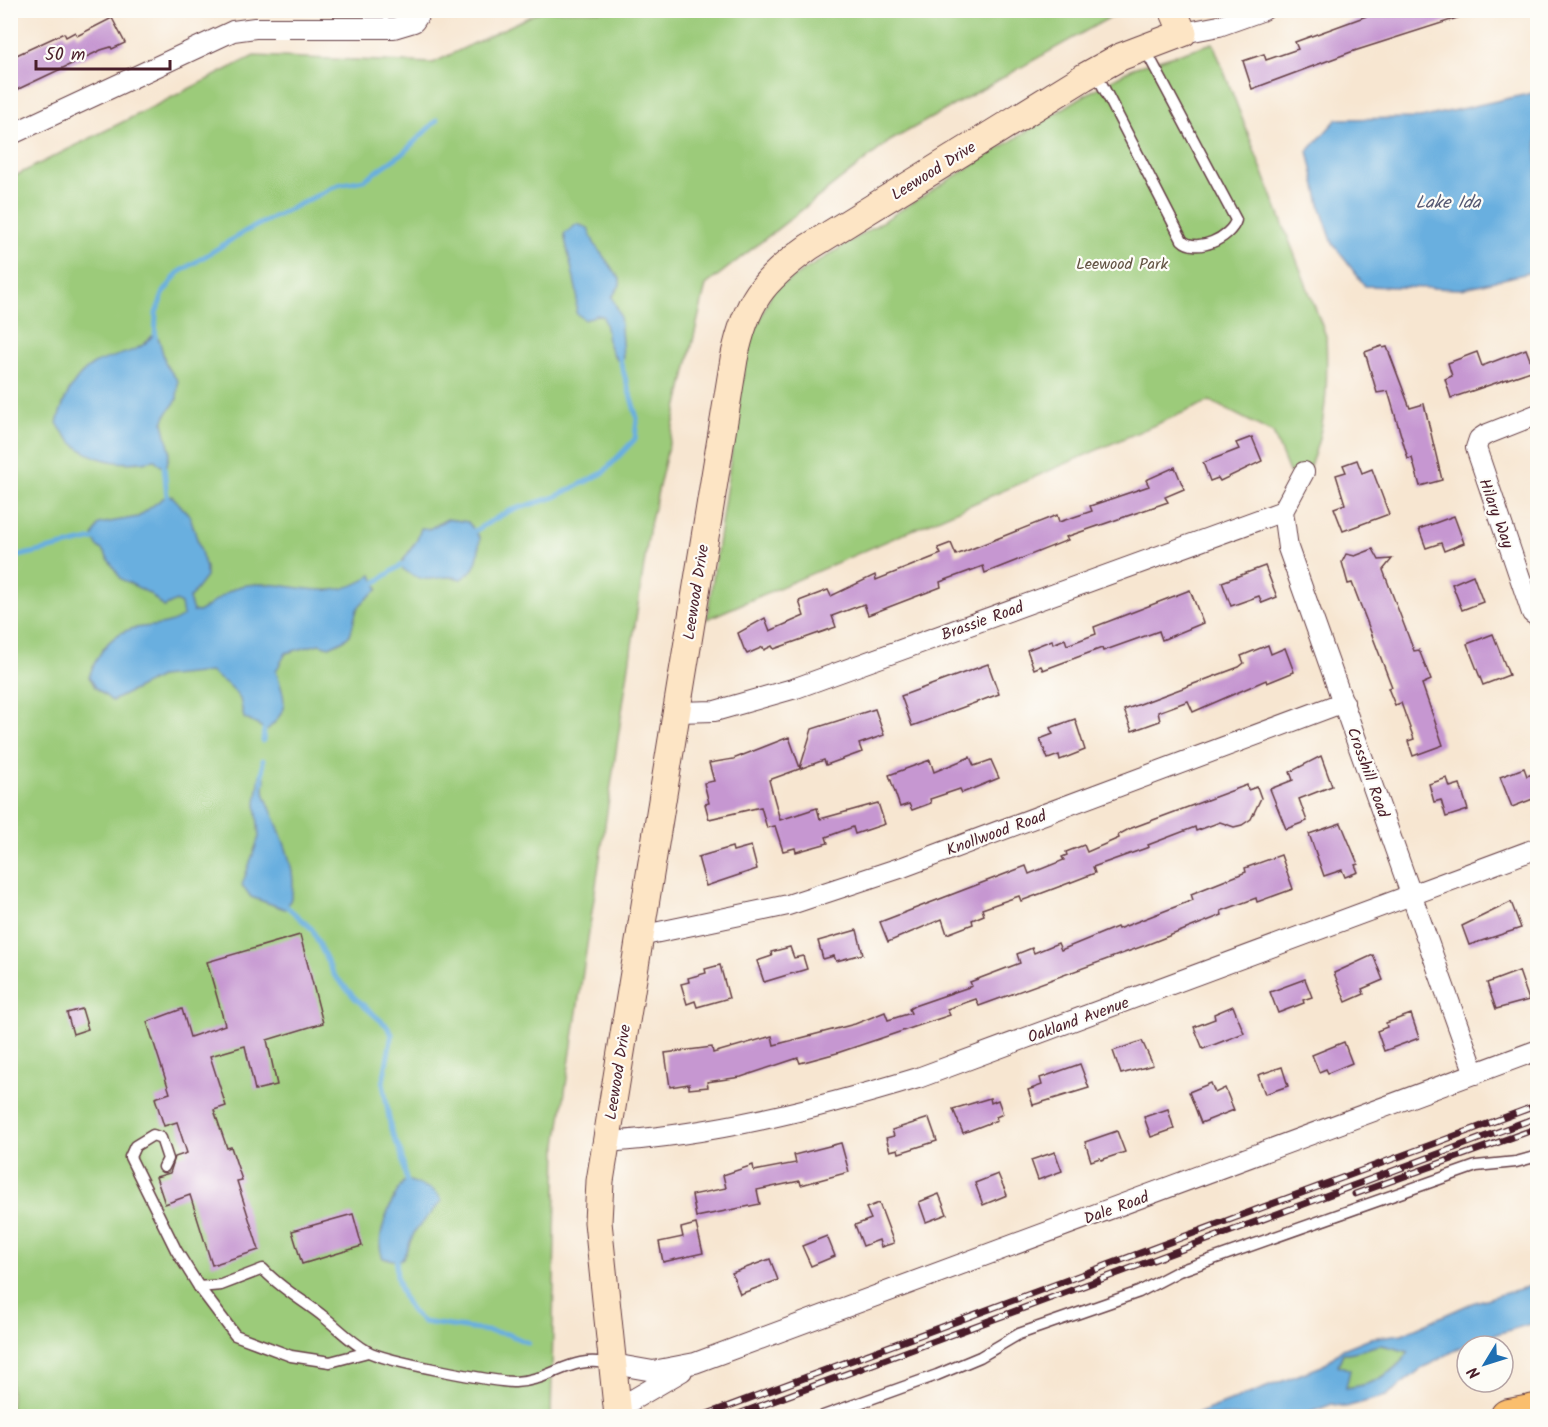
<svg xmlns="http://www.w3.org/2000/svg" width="1548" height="1427" font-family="Kalam,sans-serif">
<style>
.green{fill:#9ccb7a;stroke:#737552;stroke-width:1.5}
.water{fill:#69afdf;stroke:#5a6785;stroke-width:1.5;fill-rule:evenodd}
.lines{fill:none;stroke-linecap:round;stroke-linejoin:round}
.stream{stroke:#69afdf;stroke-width:5}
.building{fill:#c697d1}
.lane-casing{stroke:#643d44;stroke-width:13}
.street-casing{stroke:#643d44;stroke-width:22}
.secondary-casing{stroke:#643d44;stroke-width:29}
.highway-casing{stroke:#643d44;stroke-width:35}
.lane{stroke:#fff;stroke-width:10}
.street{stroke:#fff;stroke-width:20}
.secondary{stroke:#fde5c5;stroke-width:27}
.highway{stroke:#fabe6d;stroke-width:33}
.rail-casing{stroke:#4a1f2b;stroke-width:7}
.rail{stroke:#fdfcf7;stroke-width:4.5;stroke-dasharray:14;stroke-linecap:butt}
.labels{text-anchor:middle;stroke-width:4.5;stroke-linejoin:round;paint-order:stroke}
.street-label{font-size:16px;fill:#4a1f2b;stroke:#fdfcf7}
.park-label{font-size:16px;fill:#635343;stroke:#fdfcf7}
.water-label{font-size:18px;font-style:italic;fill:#565973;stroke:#fdfcf7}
</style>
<rect width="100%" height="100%" fill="#fdfcf7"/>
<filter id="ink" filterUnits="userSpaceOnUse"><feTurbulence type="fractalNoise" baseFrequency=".0167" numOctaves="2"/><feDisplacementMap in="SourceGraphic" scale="12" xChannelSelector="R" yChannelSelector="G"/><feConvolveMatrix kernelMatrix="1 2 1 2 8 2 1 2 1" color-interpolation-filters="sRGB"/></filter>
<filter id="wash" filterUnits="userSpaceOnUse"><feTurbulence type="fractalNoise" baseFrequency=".008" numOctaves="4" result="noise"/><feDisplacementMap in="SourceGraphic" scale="24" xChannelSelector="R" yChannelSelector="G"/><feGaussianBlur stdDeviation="1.35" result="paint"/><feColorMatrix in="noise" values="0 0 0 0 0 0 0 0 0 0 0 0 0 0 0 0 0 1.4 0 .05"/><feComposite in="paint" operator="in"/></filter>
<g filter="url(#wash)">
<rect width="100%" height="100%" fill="#f7e6d1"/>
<g class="green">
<polygon points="541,11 1114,11 1116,14 890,141 706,285 650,525 557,1145 551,1416 11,1416 11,178 254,56 433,63"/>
<path d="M1213 43 1326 336C1328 383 1327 427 1308 471L1289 472 1273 433 1210 401 707 619 747 348 773 290 1080 98 1133 68Z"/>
<path d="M1382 1345 1409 1352C1391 1375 1375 1385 1346 1388L1338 1365 1343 1353C1357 1354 1368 1346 1382 1345Z"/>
</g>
<g class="water">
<polygon points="1537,92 1537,271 1461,289 1365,286 1333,244 1321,209 1308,151 1337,119 1420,118"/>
<path d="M577 224 588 228 595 245 620 279V285L612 297 620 315 623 357 617 360C603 340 610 336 603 316L596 315 585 320 576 313 577 293 564 234Z"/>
<path d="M152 336 159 339 166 365 178 381 177 400 167 413 163 423 170 451 167 465 161 466 155 460C116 468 77 459 57 423 63 401 72 377 94 364 113 354 138 355 152 336Z"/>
<path d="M172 496 190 516 206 568V577L189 599 193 611 198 612C212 605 226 590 241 586 289 576 326 608 372 575L378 589C372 595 360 602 357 610 348 635 358 635 329 647L319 644 286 653 276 671C285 699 291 709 267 730L244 718 240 699 231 687 210 672 160 677 112 701 95 687 89 677C95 659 108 636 128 630 147 624 166 629 183 616L181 604 176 601 164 607 149 593 121 579 103 551 97 546 93 536 99 524 138 517 163 498Z"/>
<path d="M447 519 468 522 480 538C478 557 479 569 461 579 438 571 431 590 403 569L402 562 417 540 421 528 429 529Z"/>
<path d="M260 775 265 777C265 783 263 790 265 795 275 823 308 882 285 909L251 897 242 885 259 837 256 803Z"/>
<path d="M410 1181C423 1187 435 1187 442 1201L415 1231 403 1258 398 1261 383 1258C373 1239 392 1199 403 1182Z"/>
<path d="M1537 1284V1322L1470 1342 1421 1369 1386 1396 1346 1407 1332 1404 1300 1416H1191L1322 1366 1343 1349 1370 1338 1402 1334 1472 1303ZM1382 1345 1409 1352C1392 1375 1374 1385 1346 1388L1350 1370 1338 1365 1343 1353C1357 1354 1368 1346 1382 1345Z"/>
</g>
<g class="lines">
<g class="stream">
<polyline points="155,345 156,313 164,292 178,273 244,232 338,185 364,180 403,153 437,120"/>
<polyline points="164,466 167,497"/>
<polyline points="471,533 509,511 555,497 603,473 635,439 637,418 618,353"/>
<polyline points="10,558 94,539"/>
<polyline points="375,583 400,566 409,563"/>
<polyline points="263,741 264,729"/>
<polyline points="262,783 263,760"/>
<polyline points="283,903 312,929 334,975 356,999 386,1025 392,1034 383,1082 391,1130 401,1153 408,1189"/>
<path d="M398 1255C392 1276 404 1309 423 1322L508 1334 528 1343"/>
</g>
</g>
<g id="blocks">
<g class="building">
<polygon points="1383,10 1470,10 1470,14 1351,52 1252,89 1243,61 1264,54 1266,60 1298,49 1295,42"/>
<polygon points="112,18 125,43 112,49 111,47 101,50 10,93 10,58 64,33 66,37 75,32 77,36"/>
<polygon points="1382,346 1383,348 1387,347 1410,408 1424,404 1442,480 1420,486 1412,458 1408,459 1388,391 1377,393 1365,352"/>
<polygon points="1526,349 1534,370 1451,398 1445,379 1452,376 1448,363 1477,352 1482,366"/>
<polygon points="1252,437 1262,461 1220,481 1218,478 1210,481 1203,463 1239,449 1236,443"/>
<polygon points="1357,460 1362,473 1372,469 1389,514 1343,531 1334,508 1345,504 1336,475 1346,472 1343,465"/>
<polygon points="1175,467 1184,489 1165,497 1168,502 1066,537 1068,540 985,573 983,566 940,582 941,587 868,615 864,604 832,616 836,627 774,649 772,646 764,650 763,647 747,654 744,649 738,633 765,618 770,631 804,616 799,601 828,590 831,596 875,575 876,580 941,554 938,548 951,543 956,555 1057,515 1059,522 1092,511 1090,506 1149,486 1146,480"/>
<polygon points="1454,516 1464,543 1444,551 1441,543 1426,548 1419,529"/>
<polygon points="1373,549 1379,560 1392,559 1383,570 1414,651 1419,650 1431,680 1422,684 1443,745 1413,756 1408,741 1414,739 1401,703 1395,705 1388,688 1392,687 1352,583 1348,584 1342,562 1346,554 1355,556"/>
<polygon points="1265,566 1277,597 1262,603 1259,596 1231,606 1222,582"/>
<polygon points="1473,575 1483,602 1462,610 1452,584"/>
<polygon points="1190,590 1203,623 1162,640 1159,631 1103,651 1102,648 1043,670 1041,666 1034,669 1027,650 1052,640 1053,644 1065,639 1067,645 1096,634 1094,627"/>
<polygon points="1493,634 1509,675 1483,685 1467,644"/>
<polygon points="1268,645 1271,654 1285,648 1294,672 1267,683 1266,680 1193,712 1188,701 1158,712 1160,721 1132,731 1124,710 1239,667 1244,663 1241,656"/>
<polygon points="988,664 999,694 912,726 901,696"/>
<polygon points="875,709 884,735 859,744 862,752 826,765 824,760 769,780 780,820 817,808 820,819 878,803 885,824 855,834 853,827 826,837 828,843 796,852 795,848 783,851 775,826 767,828 761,807 709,819 705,804 709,803 704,783 714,781 709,763 733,759 789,737 800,768 812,729"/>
<polygon points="1075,719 1085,750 1060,760 1059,755 1048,759 1040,739 1053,734 1050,728"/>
<polygon points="1321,756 1332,786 1299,799 1307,821 1286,829 1270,789 1293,780 1290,772"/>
<polygon points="970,757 974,766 991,760 999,778 962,793 960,789 930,799 931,803 912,810 909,804 900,807 889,775 930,760 934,772"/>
<polygon points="1524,768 1527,776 1538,772 1538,797 1512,807 1500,777"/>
<polygon points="1447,778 1450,787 1460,784 1468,810 1446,817 1441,800 1434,802 1429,784"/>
<polygon points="1247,785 1248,790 1257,787 1261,798 1251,819 1242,825 1234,827 1220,822 1196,831 1195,827 1148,845 1149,847 1093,867 1095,873 1069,883 1021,901 1019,896 982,909 984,915 972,920 973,924 947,934 942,919 888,942 880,922 1026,866 1029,874 1064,860 1062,857 1067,855 1066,852 1084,845 1087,852 1119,838 1118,835 1129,829"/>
<polygon points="1341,823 1358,864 1355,865 1358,872 1345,877 1342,870 1324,876 1309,834"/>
<polygon points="751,846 757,869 706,886 698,857 732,847 733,851"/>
<polygon points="1281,855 1293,889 1257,902 1256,898 1221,911 1222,915 1146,945 979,1006 976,999 947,1009 950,1015 837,1053 800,1063 798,1058 741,1077 707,1082 708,1087 689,1089 689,1084 670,1087 665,1053 712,1047 713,1053 772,1036 774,1045 855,1024 885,1012 888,1020 911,1013 909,1009 914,1006 972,986 970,982 1020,963 1017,954 1032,948 1034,953 1058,943 1061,950 1117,927 1118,929 1193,900 1191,894 1246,872 1245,868"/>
<polygon points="1511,902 1521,928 1469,945 1462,926"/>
<polygon points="857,930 863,954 836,961 834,956 823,959 818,941"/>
<polygon points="300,935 323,1023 267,1040 277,1085 255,1090 245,1046 210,1056 226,1106 214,1110 227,1148 231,1147 242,1180 237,1181 259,1250 212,1265 190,1195 165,1204 156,1177 170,1173 175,1157 187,1153 177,1122 164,1126 155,1098 170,1093 147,1022 182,1009 190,1037 225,1025 207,962"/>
<polygon points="790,947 794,958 803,956 807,969 764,982 757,961 772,956 771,952"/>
<polygon points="1373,955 1383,980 1362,989 1364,994 1346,1002 1334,973"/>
<polygon points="720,965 729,998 697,1007 695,1001 687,1004 681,984 689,982 688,978 706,973 705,969"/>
<polygon points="1519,971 1529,1000 1496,1009 1487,983"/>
<polygon points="1305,979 1312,997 1303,1000 1304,1003 1278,1013 1270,992"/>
<polygon points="1233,1006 1244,1033 1203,1049 1194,1027 1215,1019 1214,1014"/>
<polygon points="82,1009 88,1029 73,1034 67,1013"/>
<polygon points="1411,1014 1419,1038 1384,1051 1377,1031 1387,1027 1386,1023"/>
<polygon points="1142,1041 1153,1065 1121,1074 1113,1051"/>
<polygon points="1344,1042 1352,1063 1328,1073 1326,1069 1319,1072 1312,1055"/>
<polygon points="1080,1064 1089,1088 1033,1105 1028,1090 1042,1085 1040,1078"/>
<polygon points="1282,1067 1288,1086 1265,1094 1258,1075"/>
<polygon points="1211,1083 1215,1093 1225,1088 1234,1110 1201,1123 1189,1092"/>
<polygon points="990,1098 991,1103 998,1100 1003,1114 996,1117 997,1120 963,1133 953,1109"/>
<polygon points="1168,1109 1174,1129 1151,1137 1144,1117"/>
<polygon points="929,1118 937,1141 899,1153 898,1149 890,1151 886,1138 894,1136 892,1130"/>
<polygon points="1117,1131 1125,1152 1101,1160 1100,1158 1091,1161 1085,1142"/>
<polygon points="841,1143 849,1172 801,1185 800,1181 757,1190 760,1204 696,1217 692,1195 726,1188 723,1175 753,1165 754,1171 796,1163 794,1155"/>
<polygon points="1055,1152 1062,1171 1038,1180 1031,1160"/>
<polygon points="998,1174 1007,1195 983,1205 975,1183"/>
<polygon points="939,1194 947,1214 926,1222 919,1202"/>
<polygon points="879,1203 894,1243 881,1247 879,1240 863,1246 855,1225 871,1219 866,1208"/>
<polygon points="353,1214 362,1246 302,1264 292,1231"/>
<polygon points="696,1224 703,1253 663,1262 659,1242 683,1237 681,1228"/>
<polygon points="827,1236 835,1256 811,1266 802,1246"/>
<polygon points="770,1259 778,1280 740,1294 732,1273"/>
</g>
</g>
</g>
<g filter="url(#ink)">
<use href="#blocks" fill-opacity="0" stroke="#643d44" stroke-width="1.5"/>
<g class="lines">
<defs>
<g id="lane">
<path d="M1095 71 1182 240C1196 254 1231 238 1236 220L1144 47"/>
<polyline points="164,1167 168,1159 161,1138 153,1135 135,1146 130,1157 176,1250 199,1287 235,1335 291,1356 330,1362 368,1352"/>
<path d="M199 1287 221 1285 263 1269C281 1289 303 1300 324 1317 338 1328 351 1342 367 1351 383 1361 495 1382 515 1382 556 1380 569 1354 611 1364"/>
<polyline points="823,1416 937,1375 980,1357 1019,1334 1139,1292 1179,1271 1476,1166 1516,1162 1538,1156"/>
</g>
<g id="street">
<polyline points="1183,33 1219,26 1264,10"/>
<polyline points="10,135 233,31 255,28 394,28 414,22 422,10"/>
<polyline points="1538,414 1485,435 1479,439 1476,448 1532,613 1538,617"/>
<polyline points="1304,472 1283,511 1288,548 1475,1074"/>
<polyline points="677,712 715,711 796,688 1283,511"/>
<polyline points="640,936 788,905 903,867 1344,702"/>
<path d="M606 1142C712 1135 816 1109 918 1078L1538 848"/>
<polyline points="613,1364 653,1371 695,1363 1538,1050"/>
<polyline points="617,1409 682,1371"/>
</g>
<path id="secondary" d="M618 1416 598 1222 600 1181 734 359C746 301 762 281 809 247L1084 77 1120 57 1183 33 1173 10"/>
<polyline id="highway" points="1507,1416 1538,1410"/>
</defs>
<use href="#lane" class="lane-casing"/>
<use href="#street" class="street-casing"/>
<use href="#secondary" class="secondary-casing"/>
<use href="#highway" class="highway-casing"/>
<use href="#lane" class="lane"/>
<use href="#street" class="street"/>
<use href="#secondary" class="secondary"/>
<use href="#highway" class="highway"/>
<defs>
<g id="rail">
<polyline points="1355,1194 1538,1128"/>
<polyline points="702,1416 1538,1105"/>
<polyline points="733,1416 1538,1117"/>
</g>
</defs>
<use href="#rail" class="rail-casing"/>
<use href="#rail" class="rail"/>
</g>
</g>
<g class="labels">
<g class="street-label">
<text transform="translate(933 170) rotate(-32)" y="6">Leewood Drive</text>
<text transform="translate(1497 513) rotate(70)" y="6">Hilary Way</text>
<text transform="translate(695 592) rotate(-81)" y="6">Leewood Drive</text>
<text transform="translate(982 620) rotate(-20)" y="6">Brassie Road</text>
<text transform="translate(1369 772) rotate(70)" y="6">Crosshill Road</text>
<text transform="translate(996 832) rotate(-20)" y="6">Knollwood Road</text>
<text transform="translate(1078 1019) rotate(-20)" y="6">Oakland Avenue</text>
<text transform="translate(617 1072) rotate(-81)" y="6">Leewood Drive</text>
<text transform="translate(1116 1207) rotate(-20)" y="6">Dale Road</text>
</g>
<g class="park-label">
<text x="1122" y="269">Leewood Park</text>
</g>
<g class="water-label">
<text x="1448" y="208">Lake Ida</text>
</g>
</g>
<rect width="1548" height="1427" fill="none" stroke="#fdfcf7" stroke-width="36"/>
<g transform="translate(1485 1364) rotate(232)"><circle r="28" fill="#fdfcf7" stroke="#b5a4a5" stroke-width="1.5"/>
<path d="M0-4.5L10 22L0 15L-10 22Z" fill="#1f6fb2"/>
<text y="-9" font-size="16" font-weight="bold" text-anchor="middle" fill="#4a1f2b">N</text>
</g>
<path d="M36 60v9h134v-9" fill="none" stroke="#4a1f2b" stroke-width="3"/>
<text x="45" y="60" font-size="18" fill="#4a1f2b" stroke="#fdfcf7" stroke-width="4.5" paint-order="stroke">50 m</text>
</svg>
